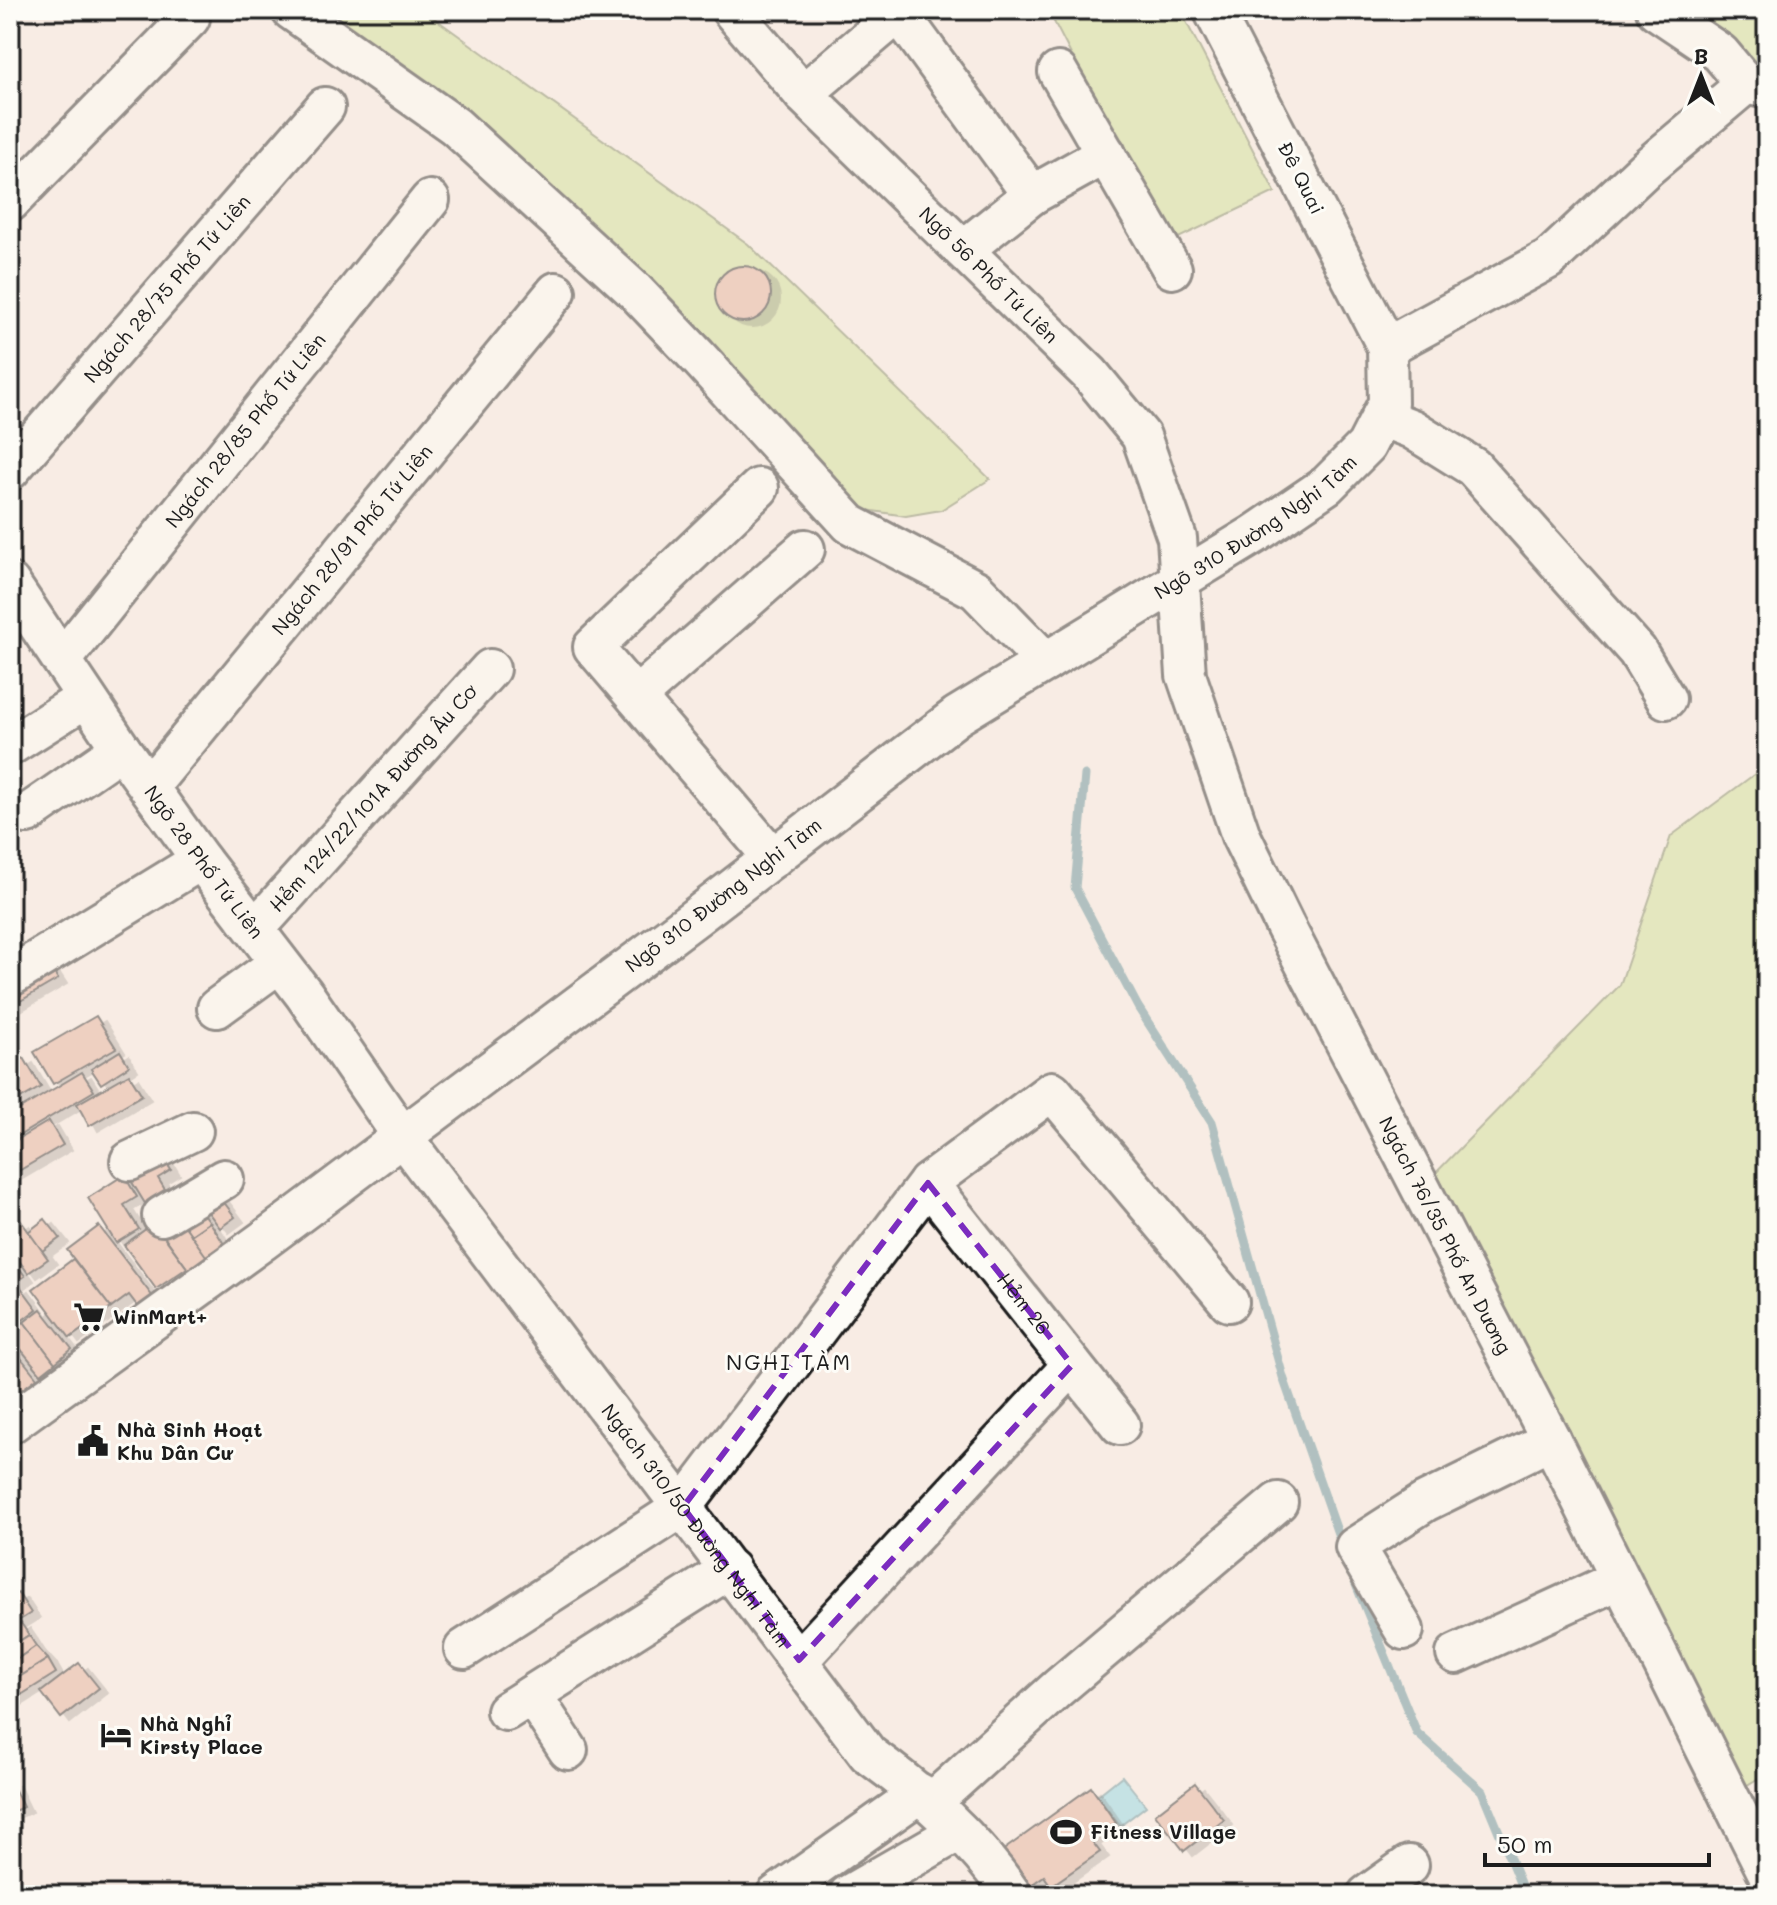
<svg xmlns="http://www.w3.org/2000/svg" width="1777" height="1905" font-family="Mali,sans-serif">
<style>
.green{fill:#cddf93;stroke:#747e58;stroke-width:2}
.water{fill:#87d5e5;stroke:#5c8b95;stroke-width:2}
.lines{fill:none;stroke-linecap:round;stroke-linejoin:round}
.stream{stroke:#5c8b95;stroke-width:9}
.building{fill:#e3ad98;stroke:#1c1c1c;stroke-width:2;filter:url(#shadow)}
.minor-casing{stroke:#1c1c1c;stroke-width:44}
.minor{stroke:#fdfcf7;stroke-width:38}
.marked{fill:none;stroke:#7b2cbf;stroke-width:6;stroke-dasharray:16 10;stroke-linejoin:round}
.labels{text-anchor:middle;stroke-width:6;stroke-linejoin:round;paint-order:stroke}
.street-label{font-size:20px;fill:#1c1c1c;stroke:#fdfcf7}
.poi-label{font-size:20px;font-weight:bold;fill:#1c1c1c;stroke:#fdfcf7;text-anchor:start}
.neighbourhood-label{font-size:22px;letter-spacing:2px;fill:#1c1c1c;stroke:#fdfcf7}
</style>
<defs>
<filter id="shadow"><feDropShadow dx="9" dy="5" stdDeviation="0" flood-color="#0004"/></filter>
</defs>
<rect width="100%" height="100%" fill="#f8ece4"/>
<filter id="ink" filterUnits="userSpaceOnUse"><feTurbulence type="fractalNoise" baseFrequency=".0125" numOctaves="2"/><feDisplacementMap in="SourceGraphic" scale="16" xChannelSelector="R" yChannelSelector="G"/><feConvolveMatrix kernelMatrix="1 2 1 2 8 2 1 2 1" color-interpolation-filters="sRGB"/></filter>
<g filter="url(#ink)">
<g class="green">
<polygon points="310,10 423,10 748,244 990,479 941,510 906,516 833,505 794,455"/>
<polygon points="1048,10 1180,10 1275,192 1168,243"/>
<polygon points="1703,10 1767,10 1767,89 1692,33"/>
<polygon points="1767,765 1767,1773 1729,1796 1421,1188 1620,985 1671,836"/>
</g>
<polygon class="water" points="1122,1776 1146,1806 1120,1826 1097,1796"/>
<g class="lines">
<g class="stream">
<polyline points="1085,775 1075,888 1138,1007 1212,1122 1283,1377 1342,1545"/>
<polyline points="1355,1582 1417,1733 1482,1791 1525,1895"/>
</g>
</g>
<g class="building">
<circle cx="743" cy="294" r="28"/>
<polygon points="47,962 58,979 10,1007 10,983"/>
<polygon points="96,1016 116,1048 53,1084 34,1052"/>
<polygon points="120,1051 129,1066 101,1084 91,1069"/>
<polygon points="24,1058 41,1087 10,1105 10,1066"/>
<polygon points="82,1072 94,1091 10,1141 10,1115"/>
<polygon points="129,1074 142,1095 89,1126 77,1104"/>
<polygon points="49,1121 63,1145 10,1176 10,1144"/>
<polygon points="161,1154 171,1170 158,1178 173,1203 152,1215 127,1174"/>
<polygon points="124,1175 137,1197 124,1205 139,1229 116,1243 88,1198"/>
<polygon points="214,1189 235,1217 220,1228 199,1200"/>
<polygon points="195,1201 210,1222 191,1235 176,1214"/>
<polygon points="176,1214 209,1259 190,1272 157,1226"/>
<polygon points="45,1219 60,1238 42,1251 28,1232"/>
<polygon points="21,1221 48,1259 28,1273 10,1248 10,1229"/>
<polygon points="210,1222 224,1244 206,1256 191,1235"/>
<polygon points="154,1223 187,1268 156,1289 124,1245"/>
<polygon points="99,1226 153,1297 139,1308 129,1295 111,1308 67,1250"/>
<polygon points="10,1255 25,1276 10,1287"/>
<polygon points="73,1259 111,1308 70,1338 33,1289"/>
<polygon points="20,1286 37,1309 12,1328 10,1325 10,1293"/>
<polygon points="41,1309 72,1349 55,1363 24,1322"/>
<polygon points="24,1322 55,1363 41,1374 10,1336 10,1332"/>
<polygon points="10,1344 37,1378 18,1393 10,1383"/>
<polygon points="18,1593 31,1613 10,1626 10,1598"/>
<polygon points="21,1623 29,1635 10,1647 10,1630"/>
<polygon points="29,1635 36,1646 10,1664 10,1647"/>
<polygon points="36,1646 48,1659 10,1683 10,1664"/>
<polygon points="48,1659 56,1673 10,1702 10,1683"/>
<polygon points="79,1663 99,1688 61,1718 41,1692"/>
<polygon points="10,1780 23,1807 10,1813"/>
<polygon points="1195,1783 1224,1820 1184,1851 1155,1814"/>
<polygon points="1091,1787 1116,1823 1091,1840 1100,1852 1051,1886 1044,1876 1024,1890 998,1854"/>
</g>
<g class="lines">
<defs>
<g id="minor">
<polyline points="291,10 455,126 635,291 697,356 850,524 976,590 1046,662"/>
<path id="s1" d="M731 10 803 94 1090 374 1141 436 1177 538 1186 675 1241 836 1285 926 1551 1440 1767 1872"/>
<polyline points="897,10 1032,195"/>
<polyline points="1656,10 1720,53 1746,84 1767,89"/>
<polyline points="1058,72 1172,269"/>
<polyline points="803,94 902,10"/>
<polyline points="10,202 190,18"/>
<polyline points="963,250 1032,195 1106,154"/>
<polyline points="1387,347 1549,259 1644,170 1746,84"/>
<polyline points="1381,417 1412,429 1473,467 1637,651 1666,699"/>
<path id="s2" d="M10 470 325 107"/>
<polyline points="759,488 593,647 773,858"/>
<path id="s3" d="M10 583 121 749 201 860 304 994 402 1136 868 1754C923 1794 974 1838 1012 1895"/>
<path id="s4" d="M62 660 430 200"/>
<polyline points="636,697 805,549"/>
<polyline points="10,746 86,698"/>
<path id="s5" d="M149 787 556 292"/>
<polyline points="27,814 121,749"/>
<path id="s6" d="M255 929 490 669"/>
<polyline points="10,977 201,860"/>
<polyline points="217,1008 279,963"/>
<polyline points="130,1161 193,1131"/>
<path id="s7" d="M928 1183 1120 1425"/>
<polyline points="162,1216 224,1179"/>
<path id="s8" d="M10 1424 264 1240 697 916 957 716 1255 534 1327 485 1366 446 1388 403 1387 347 1213 10"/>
<polyline points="1404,1630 1355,1547 1425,1502 1551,1440"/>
<polyline points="464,1649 683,1507 928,1183 1052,1091 1229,1302"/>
<polyline points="1456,1654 1620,1579"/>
<polyline points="799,1660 1072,1365"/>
<polyline points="532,1695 568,1750"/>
<polyline points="506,1711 730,1569"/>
<polyline points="931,1803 1058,1688 1278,1502"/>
<polyline points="776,1895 920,1793"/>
<polyline points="848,1895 959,1831"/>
<polyline points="1367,1895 1409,1865"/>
</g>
</defs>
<use href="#minor" class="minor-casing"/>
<use href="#minor" class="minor"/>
</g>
</g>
<path d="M0 0H1777V1905H0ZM928 1183 1072 1365 799 1660 683 1507Z" fill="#f8ece4" fill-opacity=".55" fill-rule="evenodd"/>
<path class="marked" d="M928 1183 1072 1365 799 1660 683 1507Z"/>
<defs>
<symbol id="supermarket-bare" viewBox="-9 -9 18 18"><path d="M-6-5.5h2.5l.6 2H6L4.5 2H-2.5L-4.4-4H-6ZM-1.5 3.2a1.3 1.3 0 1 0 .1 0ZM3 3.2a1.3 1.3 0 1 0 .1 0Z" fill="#1c1c1c" stroke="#fdfcf7" stroke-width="2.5" paint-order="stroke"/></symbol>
<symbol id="civic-bare" viewBox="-9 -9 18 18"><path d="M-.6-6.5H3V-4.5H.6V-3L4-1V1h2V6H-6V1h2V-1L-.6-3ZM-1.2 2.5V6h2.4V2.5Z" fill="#1c1c1c" stroke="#fdfcf7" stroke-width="2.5" paint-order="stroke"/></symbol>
<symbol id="hotel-bare" viewBox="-9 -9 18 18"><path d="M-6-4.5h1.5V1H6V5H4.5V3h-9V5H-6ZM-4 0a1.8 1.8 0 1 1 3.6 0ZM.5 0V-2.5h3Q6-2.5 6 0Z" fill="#1c1c1c" stroke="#fdfcf7" stroke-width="2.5" paint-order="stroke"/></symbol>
<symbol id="stadium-bare" viewBox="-9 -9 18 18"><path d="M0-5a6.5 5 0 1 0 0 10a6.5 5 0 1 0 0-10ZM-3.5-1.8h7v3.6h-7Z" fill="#1c1c1c" stroke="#fdfcf7" stroke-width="2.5" paint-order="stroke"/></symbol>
</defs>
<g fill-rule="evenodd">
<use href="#supermarket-bare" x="67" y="1295" width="44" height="44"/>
<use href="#civic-bare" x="71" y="1419" width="44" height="44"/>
<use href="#hotel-bare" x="94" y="1713" width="44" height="44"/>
<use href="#stadium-bare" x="1044" y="1810" width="44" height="44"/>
</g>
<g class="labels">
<g class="street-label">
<text transform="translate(1301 178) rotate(63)" y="7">Đê Quai</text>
<text dy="7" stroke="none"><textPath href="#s1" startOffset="370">Ngõ 56 Phố Tứ Liên</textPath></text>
<text dy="7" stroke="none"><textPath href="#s2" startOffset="240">Ngách 28/75 Phố Tứ Liên</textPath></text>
<text dy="7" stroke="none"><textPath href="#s4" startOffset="294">Ngách 28/85 Phố Tứ Liên</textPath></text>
<text dy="7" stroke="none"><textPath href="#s8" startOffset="1536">Ngõ 310 Đường Nghi Tàm</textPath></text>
<text dy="7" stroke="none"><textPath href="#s5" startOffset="320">Ngách 28/91 Phố Tứ Liên</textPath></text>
<text dy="7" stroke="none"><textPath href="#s6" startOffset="176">Hẻm 124/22/101A Đường Âu Cơ</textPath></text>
<text dy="7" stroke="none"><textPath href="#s3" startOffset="340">Ngõ 28 Phố Tứ Liên</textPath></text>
<text dy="7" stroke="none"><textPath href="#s8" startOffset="888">Ngõ 310 Đường Nghi Tàm</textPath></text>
<text dy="7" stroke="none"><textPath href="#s1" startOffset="1456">Ngách 76/35 Phố An Dương</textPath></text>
<text dy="7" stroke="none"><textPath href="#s7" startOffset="154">Hẻm 26</textPath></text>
<text dy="7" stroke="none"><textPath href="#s3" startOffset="1166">Ngách 310/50 Đường Nghi Tàm</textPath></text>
</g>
<g class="poi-label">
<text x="113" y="1324">WinMart+</text>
<text x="117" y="1437">Nhà Sinh Hoạt<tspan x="117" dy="23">Khu Dân Cư</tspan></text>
<text x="140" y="1731">Nhà Nghỉ<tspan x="140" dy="23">Kirsty Place</tspan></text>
<text x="1090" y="1839">Fitness Village</text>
</g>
<g class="neighbourhood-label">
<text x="789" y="1370">NGHI TÀM</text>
</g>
</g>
<rect width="1777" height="1905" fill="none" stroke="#fdfcf7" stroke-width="40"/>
<rect x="20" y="20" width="1737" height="1865" fill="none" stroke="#1c1c1c" stroke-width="3" filter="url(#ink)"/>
<g transform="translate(1701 76)" stroke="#fdfcf7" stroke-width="6" paint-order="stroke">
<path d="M0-6L14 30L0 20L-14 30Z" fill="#1c1c1c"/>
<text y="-12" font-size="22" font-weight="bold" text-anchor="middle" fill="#1c1c1c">B</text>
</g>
<path d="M1485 1853v12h224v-12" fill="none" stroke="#1c1c1c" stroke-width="4"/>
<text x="1497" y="1853" font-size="24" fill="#1c1c1c" stroke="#fdfcf7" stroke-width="6" paint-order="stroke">50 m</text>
</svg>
